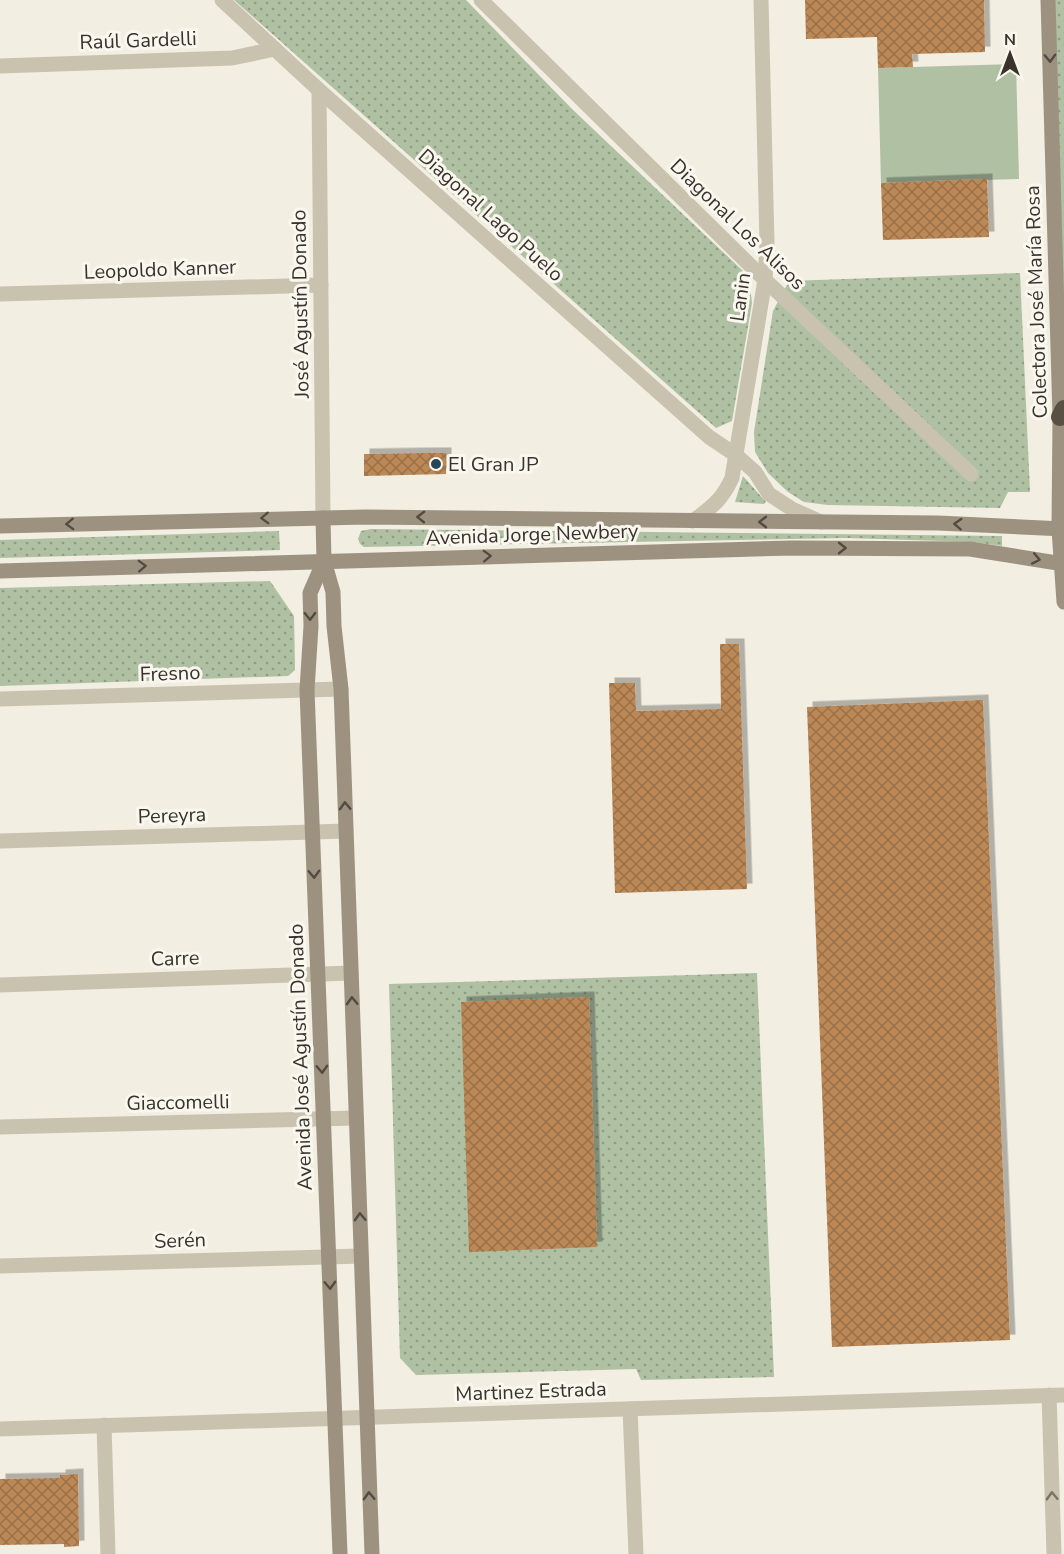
<svg xmlns="http://www.w3.org/2000/svg" width="1064" height="1554" font-family="'Nunito Sans',sans-serif">
<style>
.grass{fill:url(#grass-dots)}
.pitch{fill:#afc0a3}
.building{fill:url(#building-cross-hatch);filter:url(#shadow)}
.lines{fill:none;stroke-linecap:round;stroke-linejoin:round}
.street{stroke:#c9c2af;stroke-width:15}
.secondary{stroke:#9d9280;stroke-width:15}
.highway{stroke:#595044;stroke-width:18}
.oneway{stroke:#524b41}
.oneway2{stroke:#7a7367}
.poi-dot{fill:#254757;stroke:#faf7ef;stroke-width:2}
.labels{text-anchor:middle;stroke-width:6;stroke-linejoin:round;paint-order:stroke}
.street-label{font-size:20px;fill:#39332c;stroke:#faf7ef}
.poi-label{font-size:20px;fill:#39332c;stroke:#faf7ef;text-anchor:start}
</style>
<defs>
<pattern id="grass-dots" width="8" height="8" patternUnits="userSpaceOnUse" patternTransform="scale(1.5)"><rect width="8" height="8" fill="#afc0a3"/><path d="M2 2h.1M6 6h.1" fill="none" stroke="#8f9d85" stroke-width="1.8" stroke-linecap="round"/></pattern>
<pattern id="building-cross-hatch" width="8" height="8" patternUnits="userSpaceOnUse" patternTransform="scale(1.5)"><rect width="8" height="8" fill="#bc8857"/><path d="M0 0l8 8M0 8l8-8" fill="none" stroke="#9a7048"/></pattern>
<filter id="shadow"><feDropShadow dx="5.5" dy="-5.5" stdDeviation="0" flood-color="#0004"/></filter>
</defs>
<rect width="100%" height="100%" fill="#f2eee2"/>
<g class="grass">
<polygon points="234,0 466,0 572,109 743,271 750,286 752,303 732,421 716,428"/>
<polygon points="1048,0 1064,0 1064,602"/>
<polygon points="1020,273 1030,492 1008,492 1000,508 828,505 804,502 788,492 768,473 755,452 754,432 773,311 789,281"/>
<polygon points="743,476 766,502 764,504 735,502"/>
<polygon points="371,529 1002,536 1002,546 973,542 848,538 364,547 360,544 358,539 361,531"/>
<polygon points="279,531 280,550 0,558 0,540"/>
<polygon points="270,581 294,616 295,670 288,676 0,686 0,588"/>
<polygon points="757,973 774,1377 641,1380 636,1369 416,1375 400,1358 389,984"/>
</g>
<polygon class="pitch" points="1016,64 1019,179 881,183 878,68"/>
<g class="building">
<polygon points="805,0 984,0 985,52 912,54 913,67 878,68 877,37 806,39"/>
<polygon points="987,179 989,237 883,240 881,183"/>
<polygon points="426,453 446,453 446,474 364,476 364,454"/>
<polygon points="720,644 739,644 747,889 615,893 609,683 635,683 636,711 721,709"/>
<polygon points="983,700 1010,1340 832,1347 807,707"/>
<polygon points="589,997 597,1247 469,1252 461,1002"/>
<polygon points="78,1474 79,1546 64,1547 64,1544 0,1545 0,1479 60,1478 60,1475"/>
</g>
<g class="lines">
<g class="street">
<polyline points="222,0 319,90 709,437 736,455 755,472 769,494 792,509 821,522"/>
<polyline points="481,0 765,280 971,474"/>
<polyline points="0,66 232,58 275,49"/>
<polyline points="319,90 323,518"/>
<polyline points="0,294 321,285"/>
<path d="M693 521C712 507 722 500 732 478L765 280 767 243 761 0"/>
<polyline points="0,699 341,689"/>
<polyline points="0,841 346,831"/>
<polyline points="0,985 351,973"/>
<polyline points="0,1127 356,1118"/>
<polyline points="0,1266 361,1256"/>
<polyline points="1049,1395 1054,1554"/>
<polyline points="630,1409 636,1554"/>
<polyline points="104,1425 108,1554"/>
<polyline points="0,1429 1064,1395"/>
</g>
<g class="secondary">
<polyline points="1048,0 1060,417 1059,529 1064,602"/>
<polyline points="323,518 324,561 333,592 334,626 341,689 372,1554"/>
<polyline points="0,526 365,517 938,523 1064,529"/>
<polyline points="324,561 310,593 311,626 307,690 340,1554"/>
<polyline points="0,571 792,548 970,549 1064,564"/>
</g>
<polyline class="highway" points="1060,417 1064,409"/>
</g>
<defs><path id="oneway-chevron" d="M-2-3.5L2.5 0L-2 3.5" fill="none" stroke-width="1.6" stroke-linecap="round" stroke-linejoin="round" transform="scale(1.5)"/></defs>
<g class="oneway">
<use href="#oneway-chevron" transform="translate(1050 58) rotate(88)"/>
<use href="#oneway-chevron" transform="translate(421 517) rotate(-179)"/>
<use href="#oneway-chevron" transform="translate(265 518) rotate(178)"/>
<use href="#oneway-chevron" transform="translate(763 522) rotate(-180)"/>
<use href="#oneway-chevron" transform="translate(70 524) rotate(178)"/>
<use href="#oneway-chevron" transform="translate(958 524) rotate(-177)"/>
<use href="#oneway-chevron" transform="translate(842 548)"/>
<use href="#oneway-chevron" transform="translate(487 556) rotate(-2)"/>
<use href="#oneway-chevron" transform="translate(1036 559) rotate(11)"/>
<use href="#oneway-chevron" transform="translate(142 566) rotate(-2)"/>
<use href="#oneway-chevron" transform="translate(310 616) rotate(89)"/>
<use href="#oneway-chevron" transform="translate(345 806) rotate(-92)"/>
<use href="#oneway-chevron" transform="translate(314 874) rotate(88)"/>
<use href="#oneway-chevron" transform="translate(352 1001) rotate(-92)"/>
<use href="#oneway-chevron" transform="translate(322 1069) rotate(88)"/>
<use href="#oneway-chevron" transform="translate(360 1217) rotate(-92)"/>
<use href="#oneway-chevron" transform="translate(330 1285) rotate(88)"/>
<use href="#oneway-chevron" transform="translate(369 1496) rotate(-92)"/>
</g>
<use class="oneway2" href="#oneway-chevron" transform="translate(1052 1496) rotate(-92)"/>
<circle class="poi-dot" cx="436" cy="464" r="6"/>
<g class="labels">
<g class="street-label">
<text transform="translate(138 40) rotate(-2)" y="7">Raúl Gardelli</text>
<text transform="translate(491 215) rotate(42)" y="7">Diagonal Lago Puelo</text>
<text transform="translate(738 224) rotate(44)" y="7">Diagonal Los Alisos</text>
<text transform="translate(160 269) rotate(-2)" y="7">Leopoldo Kanner</text>
<text transform="translate(740 297) rotate(-82)" y="7">Lanin</text>
<text transform="translate(1036 302) rotate(-92)" y="7">Colectora José María Rosa</text>
<text transform="translate(300 304) rotate(-91)" y="7">José Agustín Donado</text>
<text transform="translate(532 534) rotate(-2)" y="7">Avenida Jorge Newbery</text>
<text transform="translate(170 673) rotate(-2)" y="7">Fresno</text>
<text transform="translate(172 815) rotate(-2)" y="7">Pereyra</text>
<text transform="translate(175 958) rotate(-2)" y="7">Carre</text>
<text transform="translate(300 1057) rotate(-92)" y="7">Avenida José Agustín Donado</text>
<text transform="translate(178 1102) rotate(-1)" y="7">Giaccomelli</text>
<text transform="translate(180 1240) rotate(-2)" y="7">Serén</text>
<text transform="translate(531 1391) rotate(-2)" y="7">Martinez Estrada</text>
</g>
<g class="poi-label">
<text x="448" y="471">El Gran JP</text>
</g>
</g>
<g transform="translate(1010 54)" stroke="#faf7ef" stroke-width="4.5" paint-order="stroke">
<path d="M0-4.5L10 22L0 15L-10 22Z" fill="#39332c"/>
<text y="-9" font-size="16" font-weight="bold" text-anchor="middle" fill="#39332c">N</text>
</g>
</svg>
